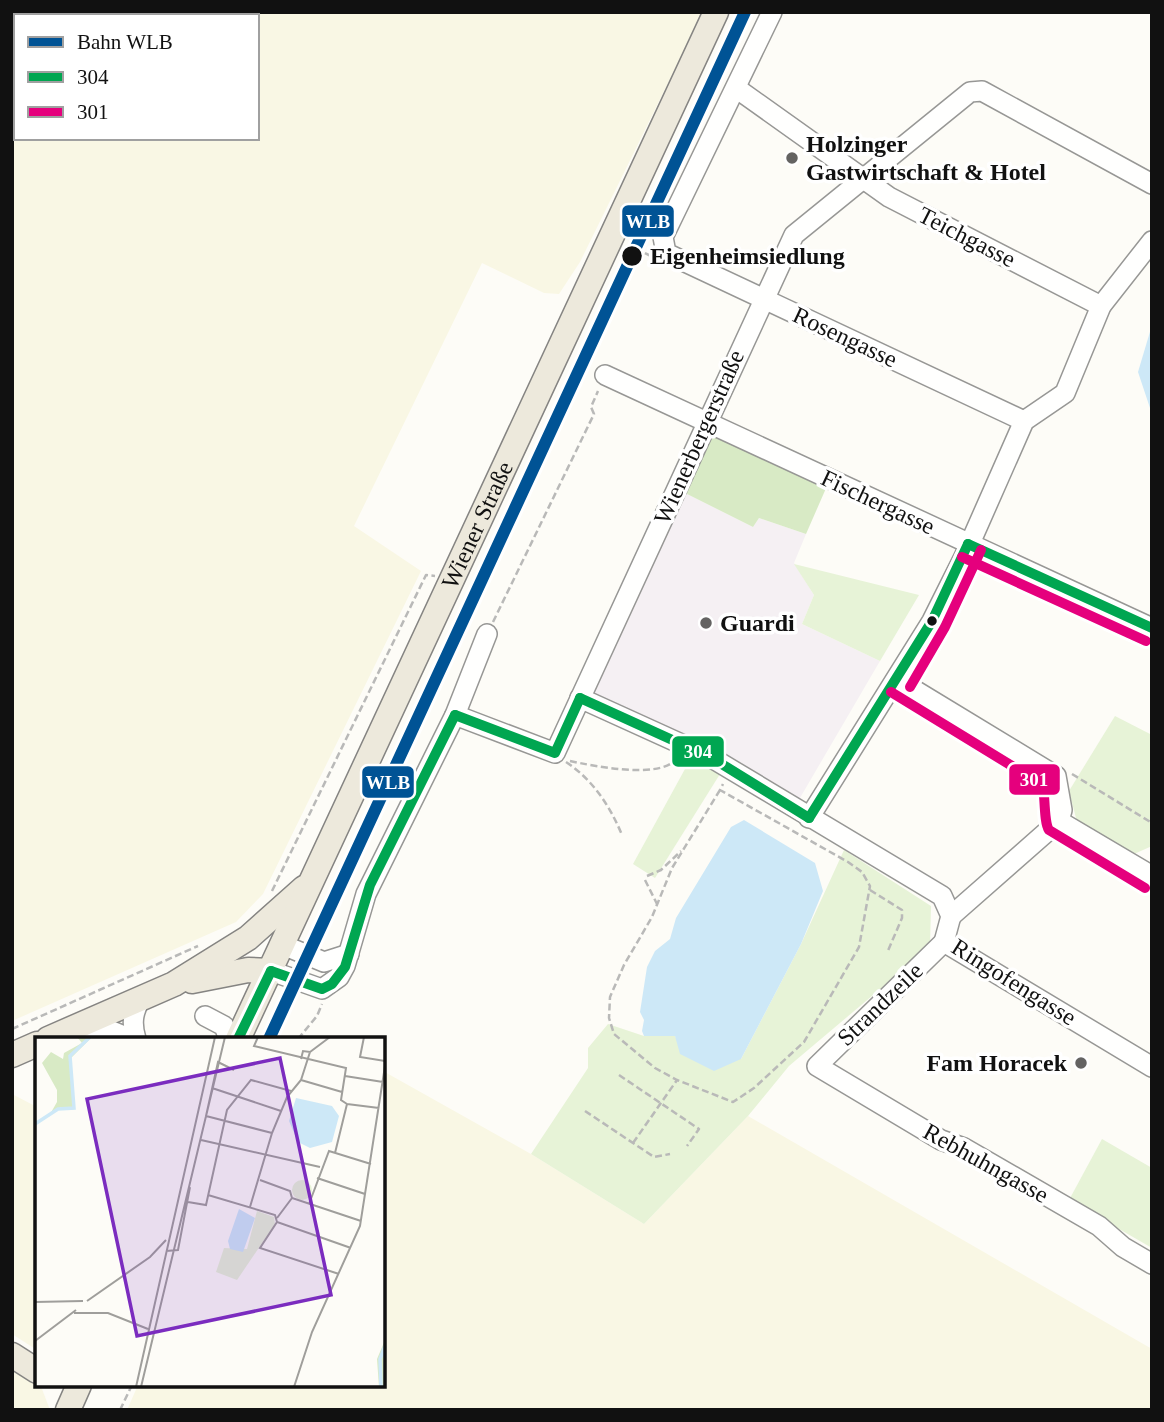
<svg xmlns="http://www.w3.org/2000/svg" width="1164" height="1422" font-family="Georgia,serif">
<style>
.industrial{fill:#f5f0f3}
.farmland{fill:#f9f7e4;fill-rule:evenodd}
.green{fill:#e7f3d7}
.forest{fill:#d8eac5}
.water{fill:#cde8f7}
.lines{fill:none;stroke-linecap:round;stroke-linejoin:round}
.minor-casing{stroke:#979795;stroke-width:22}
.major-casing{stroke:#858482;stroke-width:27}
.path{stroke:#b9b9b8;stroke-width:2.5;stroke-dasharray:7 3.5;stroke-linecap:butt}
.minor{stroke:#fffffe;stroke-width:19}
.major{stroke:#ede9dc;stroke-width:24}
.bus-1-casing{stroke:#fff;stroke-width:16}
.bus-2-casing{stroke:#fff;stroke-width:16}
.bus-1{stroke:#00a651;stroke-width:10}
.bus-2{stroke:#e5007d;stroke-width:10}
.rail-1-casing{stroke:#fff;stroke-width:18}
.rail-1{stroke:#005395;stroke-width:12}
.poi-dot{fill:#646362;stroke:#fff;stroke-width:2.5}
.stop-dot{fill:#111;stroke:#fff;stroke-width:2.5}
.labels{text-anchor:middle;stroke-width:7;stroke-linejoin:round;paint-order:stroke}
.poi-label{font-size:24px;font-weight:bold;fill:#111;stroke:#fff;text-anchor:start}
.street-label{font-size:24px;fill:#111;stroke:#fff}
.stop-label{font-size:24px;font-weight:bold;fill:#111;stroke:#fff;text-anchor:start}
.inset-river{fill:none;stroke:#cde8f7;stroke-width:3.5}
.inset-road{fill:none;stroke:#9f9e9b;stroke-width:2}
.view{fill:#7b2cbf;fill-opacity:0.15;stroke:#7b2cbf;stroke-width:3.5}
.inset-edge{fill:none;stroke:#111;stroke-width:3.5}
.line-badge{stroke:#fff;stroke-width:2.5}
.badge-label{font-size:19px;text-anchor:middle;font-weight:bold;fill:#fff}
</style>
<rect width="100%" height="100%" fill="#fdfcf7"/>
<polygon class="industrial" points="685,493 753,527 759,518 806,534 794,563 814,595 802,624 880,661 790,815 691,758 584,707"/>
<g class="farmland">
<path d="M12 12H703L580 262 559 294 544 293 482 263 354 526 421 571 263 894 236 922 12 1021ZM16 16H257V138H16Z"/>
<polygon points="383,1071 531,1154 644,1224 748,1116 1152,1349 1152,1410 127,1410 138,1385 383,1385"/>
<polygon points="12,1094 37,1107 37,1350 12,1334"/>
<polygon points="12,1369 42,1389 50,1410 12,1410"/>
</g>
<g class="green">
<polygon points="794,564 919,595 880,661 802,624 814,595"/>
<polygon points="1115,716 1152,735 1152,846 1134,854 1077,822 1069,791"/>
<polygon points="691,758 720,774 655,878 633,864"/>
<polygon points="844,850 931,906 930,947 789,1066 748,1116 644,1224 531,1154 588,1068 588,1048 608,1024 644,1036 675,1036 677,1040 741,1059 801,944"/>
<polygon points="1102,1139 1152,1168 1152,1248 1069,1200"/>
</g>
<polygon class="forest" points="712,433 827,486 806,534 759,518 753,527 685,493"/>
<g class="water">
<polygon points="1152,325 1152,414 1138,372"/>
<polygon points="744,820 815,863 823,891 801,944 741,1059 714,1071 680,1054 675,1036 644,1036 642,1031 644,1020 640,1012 647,967 655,951 670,939 676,918 731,827"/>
</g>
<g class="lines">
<defs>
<g id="minor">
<polyline points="772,12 663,237 666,253 1024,421"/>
<polyline points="736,88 889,197 1101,306"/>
<polyline points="605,375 1152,628"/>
<polyline points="898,680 1056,776 1062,810 1059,821 1152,876"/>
<polyline points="580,698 712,758 942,896 951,916 944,942 1152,1067"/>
<polyline points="455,715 555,753 794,235 970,92 982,91 1152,184"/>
<polyline points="809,818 932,621 964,557 1024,421 1065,393 1101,306 1152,241"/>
<polyline points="951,916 1059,821"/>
<polyline points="944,942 817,1066 941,1140 964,1148 1099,1226 1123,1247 1152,1264"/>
<polyline points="283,945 324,962 349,954"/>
<polyline points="271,971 322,989 339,977 345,966 366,894 455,715 487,634"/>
<polyline points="205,1016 224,1026 229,1039"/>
<polyline points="78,1026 107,1029 131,1039"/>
<path d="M136 1039C131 1023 133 1012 141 998"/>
</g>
<g id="major">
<polyline points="192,981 248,970 271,971"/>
<polyline points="48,1039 174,984 248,938 304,888"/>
<path id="s1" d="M238 1039 716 12"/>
<polyline points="12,1055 37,1044"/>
<polyline points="12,1355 37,1371"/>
<polyline points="68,1410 79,1385"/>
</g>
</defs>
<use href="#minor" class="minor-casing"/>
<use href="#major" class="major-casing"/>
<g class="path">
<polyline points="632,242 630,246 651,256"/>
<polyline points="493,622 594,414 591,407 598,391"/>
<path d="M570 761C593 766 659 779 675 760"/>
<path d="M566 762C593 780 610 806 622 835"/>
<polyline points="1072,774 1152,823"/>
<polyline points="720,790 672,868 652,917 624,965 610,997 609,1018 614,1034 655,1068 677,1080 733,1102 754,1088 804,1042 859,947 870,886 862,872 848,862 720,790 723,784"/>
<polyline points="647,876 661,870 681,851"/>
<polyline points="645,880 657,904"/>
<polyline points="870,890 902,910 902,918 887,953"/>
<polyline points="272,891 426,575 435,576"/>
<polyline points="12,1029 198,946"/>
<polyline points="298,1039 317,1016 322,1004"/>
<polyline points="619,1075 699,1129 687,1146"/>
<polyline points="585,1111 654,1157 670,1154"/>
<polyline points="633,1143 677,1080"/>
<polyline points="120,1410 132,1385"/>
</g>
<use href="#minor" class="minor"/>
<use href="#major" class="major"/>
<defs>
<g id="bus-1">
<polyline points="968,544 1152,628"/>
<polyline points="580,698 712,758 809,818"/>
<polyline points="455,715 555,753 580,698"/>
<polyline points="809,818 932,621 968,544"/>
<polyline points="271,971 322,989 332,984 345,967 370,885 455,715"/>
<polyline points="238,1039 271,971"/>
</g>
<g id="bus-2">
<polyline points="962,557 1146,641"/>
<polyline points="910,687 945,627 981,550"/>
<path d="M891 692 1043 785C1045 797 1044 823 1049 830L1145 888"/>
</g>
</defs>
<use href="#bus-1" class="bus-1-casing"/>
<use href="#bus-2" class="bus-2-casing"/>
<use href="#bus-1" class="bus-1"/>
<use href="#bus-2" class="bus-2"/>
<defs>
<polyline id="rail-1" points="269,1039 745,12"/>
</defs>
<use href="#rail-1" class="rail-1-casing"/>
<use href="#rail-1" class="rail-1"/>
</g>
<g class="poi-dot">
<circle cx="792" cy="158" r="7"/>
<circle cx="706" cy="623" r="7"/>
<circle cx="1081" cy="1063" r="7"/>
</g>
<g class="stop-dot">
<circle cx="632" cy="256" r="11"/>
<circle cx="932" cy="621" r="6"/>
</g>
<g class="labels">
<g class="poi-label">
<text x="806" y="152">Holzinger<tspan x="806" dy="28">Gastwirtschaft &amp; Hotel</tspan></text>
<text x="720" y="631">Guardi</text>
<text x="1067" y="1071" text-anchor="end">Fam Horacek</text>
</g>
<g class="street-label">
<text transform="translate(967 237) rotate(27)" y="8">Teichgasse</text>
<text transform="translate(845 337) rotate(25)" y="8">Rosengasse</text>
<text transform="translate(699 437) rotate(-66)" y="8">Wienerbergerstraße</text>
<text transform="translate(878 502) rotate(25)" y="8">Fischergasse</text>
<text dy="8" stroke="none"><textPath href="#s1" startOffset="567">Wiener Straße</textPath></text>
<text transform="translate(1014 982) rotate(32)" y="8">Ringofengasse</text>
<text transform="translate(880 1004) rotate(-44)" y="8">Strandzeile</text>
<text transform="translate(986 1163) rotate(29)" y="8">Rebhuhngasse</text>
</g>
<g class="stop-label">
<text x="650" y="264">Eigenheimsiedlung</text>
</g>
</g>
<g transform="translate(35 1037)">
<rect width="350" height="350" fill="#fdfcf7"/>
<path d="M257 153a10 10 0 1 1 20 0a10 10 0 1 1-20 0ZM222 174 239 180 240 187 202 243 181 235 189 211 212 212Z" fill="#e7f3d7"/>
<path d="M42 0H57L36 21 38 71 26 70 14 79 22 65V53L7 26 16 15 28 22 29 16 47 6ZM350 303 349 350H344L342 322Z" fill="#d8eac5"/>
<path d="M261 61 297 69 304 79 297 105 275 111 263 105 254 84ZM204 172 220 181 208 215 195 212 193 204Z" fill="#cde8f7"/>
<path class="inset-river" d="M0 87 23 72 39 71 35 19 55 0M346 350 345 322 350 309"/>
<path class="inset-road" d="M223 0 219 9 311 31 306 63 312 67M329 0 325 20 350 24M266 22 268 14 275 15 295 0M199 33 183 25 171 79 237 96M310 39 348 45M266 43 307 55M177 51 246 74M312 67 344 71M166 103 285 130M300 116 312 67M282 141 330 157M225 143 255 154 257 161 326 184M173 158 240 178 242 185 316 211M153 165 171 168 192 73 216 43 256 54M274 167 294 114 336 127M215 170 237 96 252 60 266 43 275 15M242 181 257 161M242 185 225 211 304 237M131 214 143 213 155 150M52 264 115 220 131 203M0 265 48 264M39 276H73L113 292M0 304 41 273M101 350 180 0M106 350 190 0M259 350 277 295 325 189 350 29"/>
<path class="view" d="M245 21 296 258 102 299 52 62Z"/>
<rect width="350" height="350" class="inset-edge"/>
</g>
<g class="line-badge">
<rect x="621" y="204" width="54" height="34" rx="7" fill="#005395"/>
<rect x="671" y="735" width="54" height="33" rx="7" fill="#00a651"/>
<rect x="1008" y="763" width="53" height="33" rx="7" fill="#e5007d"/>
<rect x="361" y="765" width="54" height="34" rx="7" fill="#005395"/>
</g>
<g class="badge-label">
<text x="648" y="228">WLB</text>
<text x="698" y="758">304</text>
<text x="1034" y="786">301</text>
<text x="388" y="789">WLB</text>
</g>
<rect width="1164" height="1422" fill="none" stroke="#111111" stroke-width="28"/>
<rect x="14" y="14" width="245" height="126" fill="#ffffff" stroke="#a0a0a0" stroke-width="2"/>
<rect x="28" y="37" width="35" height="10" fill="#005395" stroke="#a0a0a0" stroke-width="2"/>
<text x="77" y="49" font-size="21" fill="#111111">Bahn WLB</text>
<rect x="28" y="72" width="35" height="10" fill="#00a651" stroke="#a0a0a0" stroke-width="2"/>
<text x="77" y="84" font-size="21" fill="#111111">304</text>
<rect x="28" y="107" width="35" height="10" fill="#e5007d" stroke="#a0a0a0" stroke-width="2"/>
<text x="77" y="119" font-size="21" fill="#111111">301</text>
</svg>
